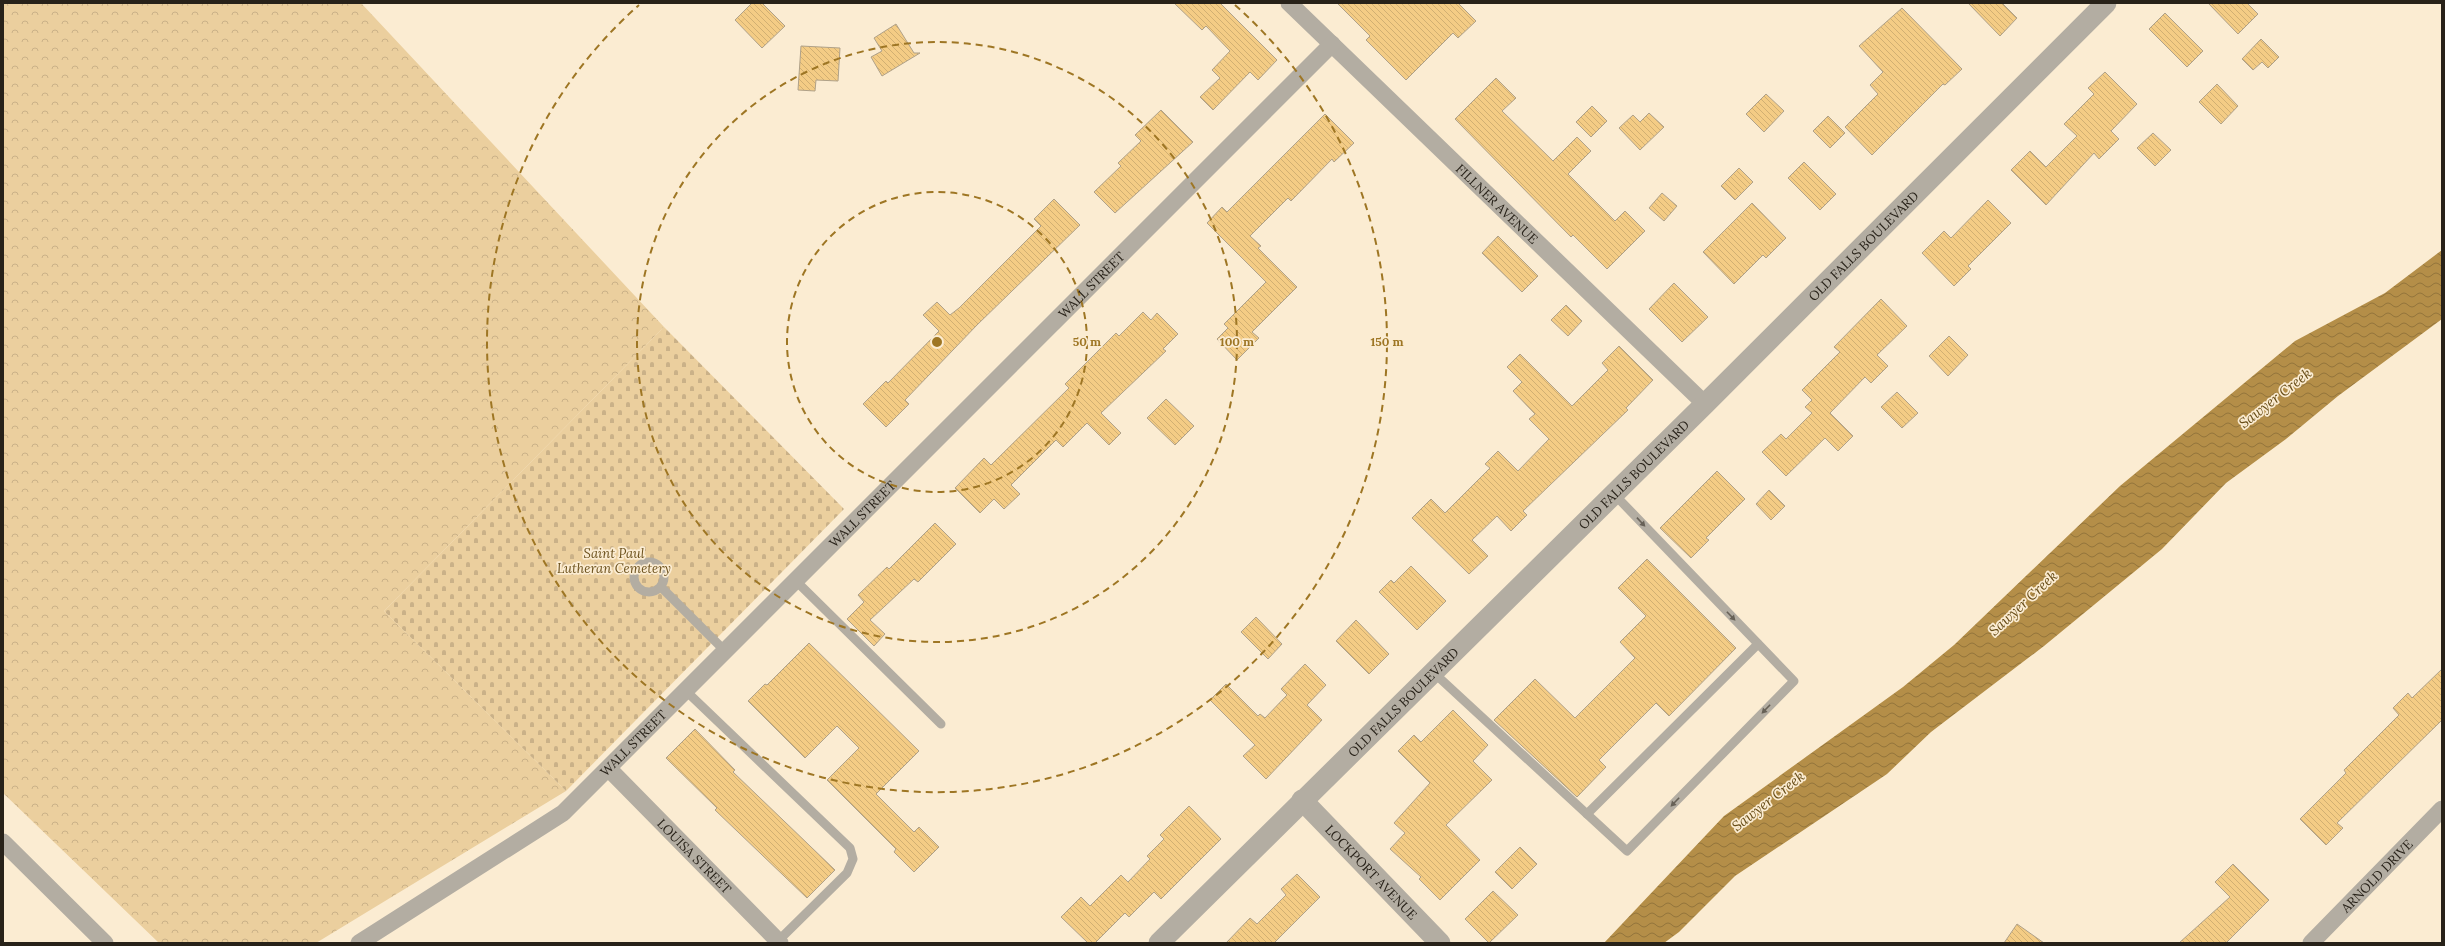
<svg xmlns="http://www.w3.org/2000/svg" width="2445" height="946" font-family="Lora,serif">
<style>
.forest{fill:url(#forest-crowns)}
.cemetery{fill:url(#cemetery-stones)}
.water{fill:url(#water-waves)}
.building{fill:url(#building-back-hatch);stroke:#afa189}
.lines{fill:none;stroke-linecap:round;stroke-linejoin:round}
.service{stroke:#b3ada2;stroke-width:9}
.minor{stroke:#b3ada2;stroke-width:17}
.tertiary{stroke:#b3ada2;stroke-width:21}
.oneway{fill:#676157}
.ring{fill:none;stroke:#9e7624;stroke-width:2;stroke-dasharray:7 5}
.labels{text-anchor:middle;stroke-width:3.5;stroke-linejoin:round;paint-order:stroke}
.street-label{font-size:13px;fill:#282219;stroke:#fbecd2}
.park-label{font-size:13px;font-style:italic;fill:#6d521d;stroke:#fbecd2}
.water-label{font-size:14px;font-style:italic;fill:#684d17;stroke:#fbecd2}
.centre{fill:#9e7624;stroke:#fbecd2;stroke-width:2}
.ring-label{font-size:12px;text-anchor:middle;font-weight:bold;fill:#9e7624;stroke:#fbecd2;stroke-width:3.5;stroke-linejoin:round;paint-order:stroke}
</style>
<defs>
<pattern id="forest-crowns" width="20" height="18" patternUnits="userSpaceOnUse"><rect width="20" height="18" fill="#ebcf9e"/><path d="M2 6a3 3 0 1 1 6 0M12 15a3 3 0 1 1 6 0" fill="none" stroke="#cab188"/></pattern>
<pattern id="cemetery-stones" width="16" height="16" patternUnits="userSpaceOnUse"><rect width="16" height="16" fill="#ebcf9e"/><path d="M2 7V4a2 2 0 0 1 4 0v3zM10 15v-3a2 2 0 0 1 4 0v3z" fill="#cab188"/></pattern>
<pattern id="water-waves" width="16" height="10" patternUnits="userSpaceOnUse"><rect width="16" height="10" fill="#b48e48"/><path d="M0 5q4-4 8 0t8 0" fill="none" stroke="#92743b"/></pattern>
<pattern id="building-back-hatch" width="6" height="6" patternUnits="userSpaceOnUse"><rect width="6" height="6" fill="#f4cc85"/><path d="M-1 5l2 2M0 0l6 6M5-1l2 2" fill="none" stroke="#d1af72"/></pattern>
</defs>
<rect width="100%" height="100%" fill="#fbecd2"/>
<polygon class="forest" points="3,3 361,3 664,327 384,611 566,791 316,943 159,943 3,793"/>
<polygon class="cemetery" points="664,327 844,509 566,791 384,611"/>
<polygon class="water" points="2442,250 2442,319 2338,396 2286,439 2226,483 2162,549 2044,646 1931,732 1887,774 1735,876 1679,932 1664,943 1604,943 1724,816 1903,687 1954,645 2120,486 2295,341 2385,293"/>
<g class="building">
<polygon points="752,3 762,3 785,26 762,48 735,20"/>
<polygon points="1174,3 1220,3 1277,60 1258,80 1250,72 1213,110 1200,97 1220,78 1212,70 1230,51 1206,26 1202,30"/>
<polygon points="1337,3 1458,3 1476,21 1458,38 1453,33 1406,80 1366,40 1370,36"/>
<polygon points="1968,3 2002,3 2017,18 2000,36"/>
<polygon points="2208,3 2247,3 2258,14 2238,34"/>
<polygon points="1902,8 1962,69 1945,85 1943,84 1872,155 1845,127 1878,94 1870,85 1883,72 1859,46"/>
<polygon points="2165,13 2203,51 2187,67 2149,29"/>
<polygon points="896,24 914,53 920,53 882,76 871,57 882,51 874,38"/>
<polygon points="2261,39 2279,57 2268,68 2262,62 2253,70 2242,59"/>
<polygon points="801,46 840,48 838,81 816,80 815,91 798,90"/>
<polygon points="2105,72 2137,104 2111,131 2119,139 2099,159 2094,153 2046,205 2011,170 2030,151 2046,167 2077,136 2064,124 2094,94 2088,88"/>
<polygon points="1496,78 1516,98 1502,111 1553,161 1577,137 1591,151 1568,174 1615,221 1625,211 1645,231 1607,269 1573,235 1571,237 1455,119"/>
<polygon points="2217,84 2238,106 2221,124 2199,102"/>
<polygon points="1766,94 1784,111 1764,132 1746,114"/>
<polygon points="1592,106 1607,121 1591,137 1576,122"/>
<polygon points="1161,110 1193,142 1115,213 1094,192 1121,166 1118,163 1141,141 1135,135"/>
<polygon points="1649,113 1664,127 1640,150 1619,128 1633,115 1640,122"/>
<polygon points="1325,114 1354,143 1334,162 1332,159 1291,201 1288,198 1250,236 1261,246 1258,248 1297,287 1252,332 1259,338 1237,360 1217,339 1228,328 1224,324 1266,282 1207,223 1222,207 1227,212"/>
<polygon points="1828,116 1845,133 1830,148 1813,131"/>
<polygon points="2153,133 2171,150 2155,166 2137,148"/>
<polygon points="1804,162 1836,194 1820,210 1788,178"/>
<polygon points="1739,168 1753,182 1735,200 1721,186"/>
<polygon points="1662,193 1677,206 1664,221 1649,208"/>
<polygon points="1054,199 1080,225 977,325 905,400 909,404 886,427 863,404 886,381 888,383 939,331 923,315 937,302 950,315 959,308 1041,226 1034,219"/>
<polygon points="1988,200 2011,223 1968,266 1971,269 1954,286 1922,253 1944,231 1951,238"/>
<polygon points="1752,203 1786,238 1766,258 1763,255 1734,284 1703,252"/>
<polygon points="1498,236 1538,276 1522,292 1482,253"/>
<polygon points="1674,283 1708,317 1682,342 1649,309"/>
<polygon points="1881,299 1907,326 1877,355 1888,366 1871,383 1865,377 1830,413 1853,436 1838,451 1825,438 1786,476 1762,452 1781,434 1786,439 1812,413 1805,407 1812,400 1802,390 1840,352 1834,347"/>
<polygon points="1566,305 1582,321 1568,336 1551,320"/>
<polygon points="1143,312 1151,320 1157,313 1178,334 1163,349 1166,351 1101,413 1121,433 1109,445 1087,423 1063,447 1056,440 1011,485 1020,494 1004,509 994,499 980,513 955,488 984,458 991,465 1069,388 1065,384 1116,333 1119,336"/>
<polygon points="1949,336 1968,355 1948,376 1929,356"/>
<polygon points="1619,346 1653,380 1626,408 1628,410 1523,511 1527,515 1511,531 1497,516 1472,540 1488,556 1469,574 1412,518 1431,499 1445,513 1490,468 1485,464 1498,451 1518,471 1549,439 1529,419 1535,414 1513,391 1522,382 1507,367 1520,354 1572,406 1608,370 1602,363"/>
<polygon points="1897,392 1918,413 1902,428 1881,407"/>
<polygon points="1166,399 1194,426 1175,445 1147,418"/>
<polygon points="1717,471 1745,499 1706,538 1709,540 1691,558 1660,528"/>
<polygon points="1769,490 1785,506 1771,520 1756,504"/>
<polygon points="935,523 956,544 918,582 914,579 870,620 885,634 874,646 847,619 864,602 858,595 887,567 889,569"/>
<polygon points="1647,559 1736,648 1669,716 1656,703 1599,760 1606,767 1577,797 1494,720 1535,679 1575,718 1635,658 1620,642 1646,616 1618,588"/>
<polygon points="1411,566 1446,601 1417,630 1379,592 1391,580 1394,583"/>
<polygon points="1256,617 1282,644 1268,659 1241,632"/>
<polygon points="1356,620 1389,654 1369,674 1336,641"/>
<polygon points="809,643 919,751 876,794 914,832 919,827 939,847 914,872 894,852 896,849 827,780 859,748 837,726 805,758 748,701 765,684 767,685"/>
<polygon points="1305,664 1326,685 1307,705 1322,720 1266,779 1243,756 1255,745 1210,700 1226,684 1258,716 1260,714 1265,718 1287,695 1281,689"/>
<polygon points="2442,669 2442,720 2337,823 2343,828 2326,845 2300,819 2346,773 2344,770 2399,715 2393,708 2408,693 2412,698"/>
<polygon points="1453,710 1488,745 1473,761 1492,780 1446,825 1480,860 1440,900 1419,879 1421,877 1390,849 1405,833 1394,823 1430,783 1398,751 1414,735 1421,742"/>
<polygon points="695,729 735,770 733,772 835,870 807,898 715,810 717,808 666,758"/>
<polygon points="1189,806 1221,839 1161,899 1154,892 1129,917 1125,913 1095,943 1088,943 1061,917 1081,897 1090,906 1121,875 1128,882 1150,859 1147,856 1164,839 1160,835"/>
<polygon points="1520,847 1537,864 1512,889 1495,872"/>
<polygon points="2233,864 2269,900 2226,943 2179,943 2230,897 2215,882"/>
<polygon points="1297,874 1320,897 1274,943 1226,943 1250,918 1257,924 1286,895 1281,889"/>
<polygon points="1493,891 1518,915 1489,943 1465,919"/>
<polygon points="2017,924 2044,943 2004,943"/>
</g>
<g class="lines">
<g class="service">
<circle cx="649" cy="577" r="15"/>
<polyline points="796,581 941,724"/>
<polyline points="661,587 726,652"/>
<polyline points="1433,672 1627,851 1794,681 1614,494"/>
<polyline points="686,691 850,848 853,859 847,873 778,941"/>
<polyline points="1587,814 1758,644"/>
</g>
<g class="minor">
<path id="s1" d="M1289 3 1705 404"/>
<path id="s2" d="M609 769 780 943"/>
<polyline points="3,842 105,943"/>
<path id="s3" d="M359 943 563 813 1332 44"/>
<path id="s4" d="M2311 943 2442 809"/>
</g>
<g class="tertiary">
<path id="s5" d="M1302 800 1440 943"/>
<path id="s6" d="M1159 943 1705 404 2106 3"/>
</g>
</g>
<defs><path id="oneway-solid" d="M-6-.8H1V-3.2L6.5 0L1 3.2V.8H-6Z"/></defs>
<g class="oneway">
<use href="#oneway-solid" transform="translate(1641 522) rotate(47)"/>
<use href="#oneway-solid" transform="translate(1731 616) rotate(46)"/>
<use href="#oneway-solid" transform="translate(1766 709) rotate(134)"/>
<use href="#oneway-solid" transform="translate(1675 802) rotate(134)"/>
</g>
<g class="ring">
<circle cx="937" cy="342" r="150"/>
<circle cx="937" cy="342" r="300"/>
<path d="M1235 5A450 450 0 1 1 639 5"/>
</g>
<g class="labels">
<g class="street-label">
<text dy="5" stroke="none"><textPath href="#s1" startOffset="289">FILLNER AVENUE</textPath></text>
<text dy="5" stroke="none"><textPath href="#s6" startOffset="991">OLD FALLS BOULEVARD</textPath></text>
<text dy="5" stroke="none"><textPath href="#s3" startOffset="989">WALL STREET</textPath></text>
<text dy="5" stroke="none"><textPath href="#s6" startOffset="667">OLD FALLS BOULEVARD</textPath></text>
<text dy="5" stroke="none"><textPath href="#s3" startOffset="665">WALL STREET</textPath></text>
<text dy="5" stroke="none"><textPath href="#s6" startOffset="343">OLD FALLS BOULEVARD</textPath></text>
<text dy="5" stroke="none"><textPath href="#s3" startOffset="341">WALL STREET</textPath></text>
<text dy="5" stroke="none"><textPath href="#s2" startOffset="122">LOUISA STREET</textPath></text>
<text dy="5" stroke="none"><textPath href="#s5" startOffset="100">LOCKPORT AVENUE</textPath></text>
<text dy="5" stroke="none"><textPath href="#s4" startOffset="94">ARNOLD DRIVE</textPath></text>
</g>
<g class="park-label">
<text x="614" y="558">Saint Paul<tspan x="614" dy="15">Lutheran Cemetery</tspan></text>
</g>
<g class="water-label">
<text transform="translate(2275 398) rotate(-38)" y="5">Sawyer Creek</text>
<text transform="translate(2023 603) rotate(-43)" y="5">Sawyer Creek</text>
<text transform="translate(1768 801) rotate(-38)" y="5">Sawyer Creek</text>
</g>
</g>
<circle cx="937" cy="342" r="6" class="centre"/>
<g class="ring-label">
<text x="1087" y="346">50 m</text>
<text x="1237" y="346">100 m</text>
<text x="1387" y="346">150 m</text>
</g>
<rect width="2445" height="946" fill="none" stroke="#282219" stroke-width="8"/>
</svg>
